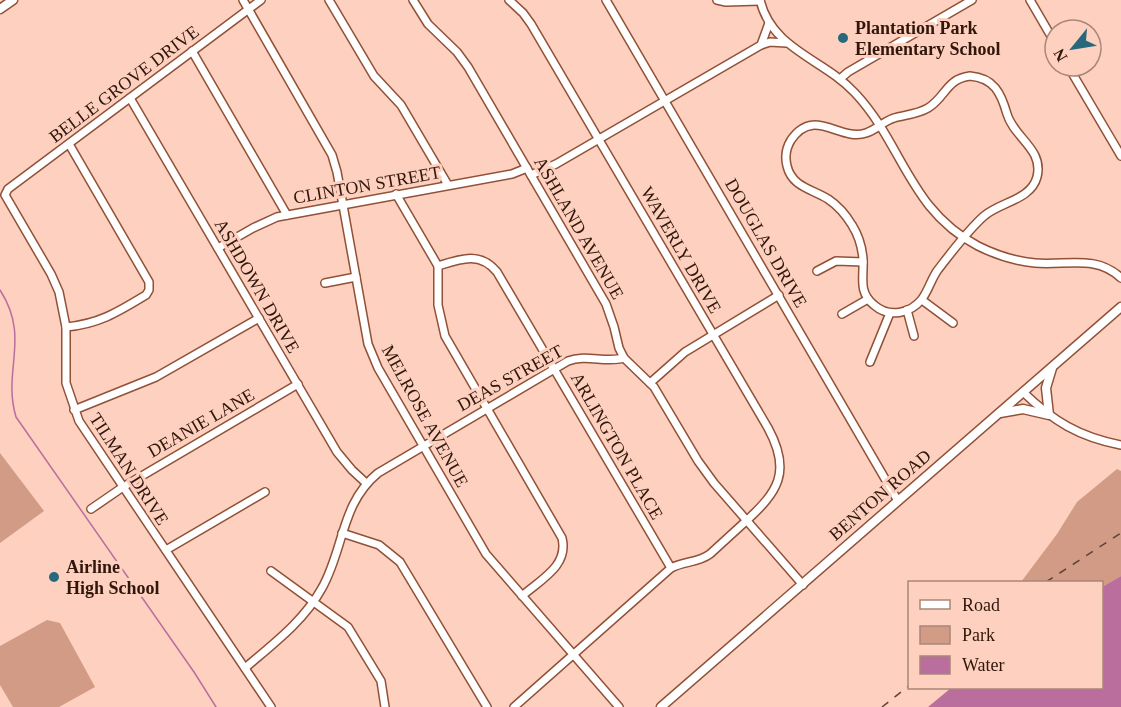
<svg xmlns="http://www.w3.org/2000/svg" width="1121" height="707" font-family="Georgia,serif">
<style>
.green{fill:#d29b85}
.water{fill:#ba6e9d}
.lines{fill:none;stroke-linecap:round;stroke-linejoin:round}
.stream{stroke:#ba6e9d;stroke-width:1.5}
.minor-casing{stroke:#905137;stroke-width:10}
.major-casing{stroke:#905137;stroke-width:11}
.minor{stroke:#fff;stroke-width:7}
.major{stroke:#fff;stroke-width:8}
.rail{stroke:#614236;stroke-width:1.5;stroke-dasharray:8 8;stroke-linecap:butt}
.poi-dot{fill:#28687d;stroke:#fdd0bf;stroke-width:2}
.labels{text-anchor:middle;stroke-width:6;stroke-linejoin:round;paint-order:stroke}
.poi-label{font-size:18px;font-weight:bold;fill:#30160b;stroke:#fdd0bf;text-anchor:start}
.street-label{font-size:18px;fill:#30160b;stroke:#fdd0bf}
</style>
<rect width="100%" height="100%" fill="#fdd0bf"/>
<g class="green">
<polygon points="0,453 44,511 0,543"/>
<polygon points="1117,469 1121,471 1121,576 1102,587 1102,582 1021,582 1057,534 1077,502"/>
<polygon points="47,620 60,623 95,687 59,707 13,707 0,685 0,646"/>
</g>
<polygon class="water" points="1121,576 1121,707 928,707 951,688 1102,688 1102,587"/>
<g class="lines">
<path class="stream" d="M0 290C31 338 2 370 16 417L194 672 216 707"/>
<defs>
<g id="minor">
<polyline points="243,0 332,155 337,172 368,344 378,368 486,554 619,707"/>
<polyline points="261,0 8,189 5,195 51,274 59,292 66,327 66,383 79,421 271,707"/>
<polyline points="329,0 374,76 401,105 448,185"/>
<polyline points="413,0 428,24 457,52 468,67 606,304 614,327 619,348 624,358 654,387 698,461 714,483 803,585"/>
<path d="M509 0 523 13 531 24 768 428C792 472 778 492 745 522 733 533 721 544 710 554 698 563 684 561 671 568L514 707"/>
<polyline points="606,0 898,501"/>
<polyline points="717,0 726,2 760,1"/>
<path d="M760 0C772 50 824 59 855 93 903 144 909 210 978 246 996 255 1015 261 1035 263 1065 266 1096 254 1121 278"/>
<polyline points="1030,0 1055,43"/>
<polyline points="761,45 770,42 786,43"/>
<polyline points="192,51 287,215"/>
<polyline points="1068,66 1121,156"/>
<path d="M970 76C994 78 1001 93 1007 114 1014 138 1044 149 1037 177 1031 200 1000 202 984 216 967 231 951 253 937 271 931 280 928 291 922 299 910 314 889 318 874 305 858 292 864 278 863 259 862 247 859 236 852 225 846 215 837 205 828 199 812 189 792 187 787 166 785 158 786 148 791 140 814 106 840 142 866 133 876 130 884 121 894 118 905 115 918 114 928 108 946 97 946 79 970 76Z"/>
<polyline points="840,79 848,72 972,0"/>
<polyline points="130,98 337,452 352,470 366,483"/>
<polyline points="531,175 556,164 761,45 769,23"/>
<path d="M396 194 438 266V305L445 336 562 538C569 566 540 580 522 596"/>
<polyline points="218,248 253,228 277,217 512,174 527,168"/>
<path d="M438 266C460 259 480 251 497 272L671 568"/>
<polyline points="817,271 836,261 863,262"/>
<polyline points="325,283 356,277"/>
<polyline points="922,300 953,323"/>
<polyline points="907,310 914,336"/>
<polyline points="842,314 868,299"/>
<path d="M66 327C99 324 118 312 146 295L149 290V282L69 144"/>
<polyline points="870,362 890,313"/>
<polyline points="650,383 685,352 779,295"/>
<path d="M1023 392C1053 421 1079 437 1121 445"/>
<polyline points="74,410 156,377 259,318"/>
<polyline points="91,509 123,487 298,384"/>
<polyline points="342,533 379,545 400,562 487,707"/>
<polyline points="166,550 265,492"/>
<polyline points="271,571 348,627 381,681 385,707"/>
<path d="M245 668C273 644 304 621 322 588 344 549 341 503 378 473L568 361C586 354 605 363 624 358"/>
</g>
<g id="major">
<polyline points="0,9 13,0"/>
<polyline points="1000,413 1023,409 1049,415 1046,388 1052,368"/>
<polyline points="661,707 1121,307"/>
</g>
</defs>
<use href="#minor" class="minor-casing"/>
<use href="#major" class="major-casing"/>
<use href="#minor" class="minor"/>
<use href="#major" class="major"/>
<g class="rail">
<polyline points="1046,582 1121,533"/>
<polyline points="882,707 910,685"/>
</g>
</g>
<g class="poi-dot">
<circle cx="843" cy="38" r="6"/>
<circle cx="54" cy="577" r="6"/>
</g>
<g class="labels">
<g class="poi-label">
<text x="855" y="34">Plantation Park<tspan x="855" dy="21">Elementary School</tspan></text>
<text x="66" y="573">Airline<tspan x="66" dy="21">High School</tspan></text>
</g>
<g class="street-label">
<text transform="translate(124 84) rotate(-37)" y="6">BELLE GROVE DRIVE</text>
<text transform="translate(367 185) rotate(-10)" y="6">CLINTON STREET</text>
<text transform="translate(579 228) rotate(60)" y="6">ASHLAND AVENUE</text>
<text transform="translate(766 243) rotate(60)" y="6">DOUGLAS DRIVE</text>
<text transform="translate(681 250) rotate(60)" y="6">WAVERLY DRIVE</text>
<text transform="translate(257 286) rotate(60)" y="6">ASHDOWN DRIVE</text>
<text transform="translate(510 378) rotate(-29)" y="6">DEAS STREET</text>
<text transform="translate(425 416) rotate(61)" y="6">MELROSE AVENUE</text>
<text transform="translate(201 423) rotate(-30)" y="6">DEANIE LANE</text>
<text transform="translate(617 446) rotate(60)" y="6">ARLINGTON PLACE</text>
<text transform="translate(129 469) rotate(57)" y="6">TILMAN DRIVE</text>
<text transform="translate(880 495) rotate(-41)" y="6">BENTON ROAD</text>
</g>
</g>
<rect x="908" y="581" width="195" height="108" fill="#fdd0bf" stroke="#ab8677" stroke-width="1.5"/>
<rect x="920" y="600" width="30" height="9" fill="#ffffff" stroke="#ab8677" stroke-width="1.5"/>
<text x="962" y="611" font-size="18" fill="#30160b">Road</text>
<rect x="920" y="626" width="30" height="18" fill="#d29b85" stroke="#ab8677" stroke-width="1.5"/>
<text x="962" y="641" font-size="18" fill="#30160b">Park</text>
<rect x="920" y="656" width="30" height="18" fill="#ba6e9d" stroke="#ab8677" stroke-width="1.5"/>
<text x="962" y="671" font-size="18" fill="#30160b">Water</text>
<g transform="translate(1073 48) rotate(240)"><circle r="28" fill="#fdd0bf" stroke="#ab8677" stroke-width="1.5"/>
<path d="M0-4.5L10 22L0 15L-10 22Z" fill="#28687d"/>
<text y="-9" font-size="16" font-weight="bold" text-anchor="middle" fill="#30160b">N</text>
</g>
</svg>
